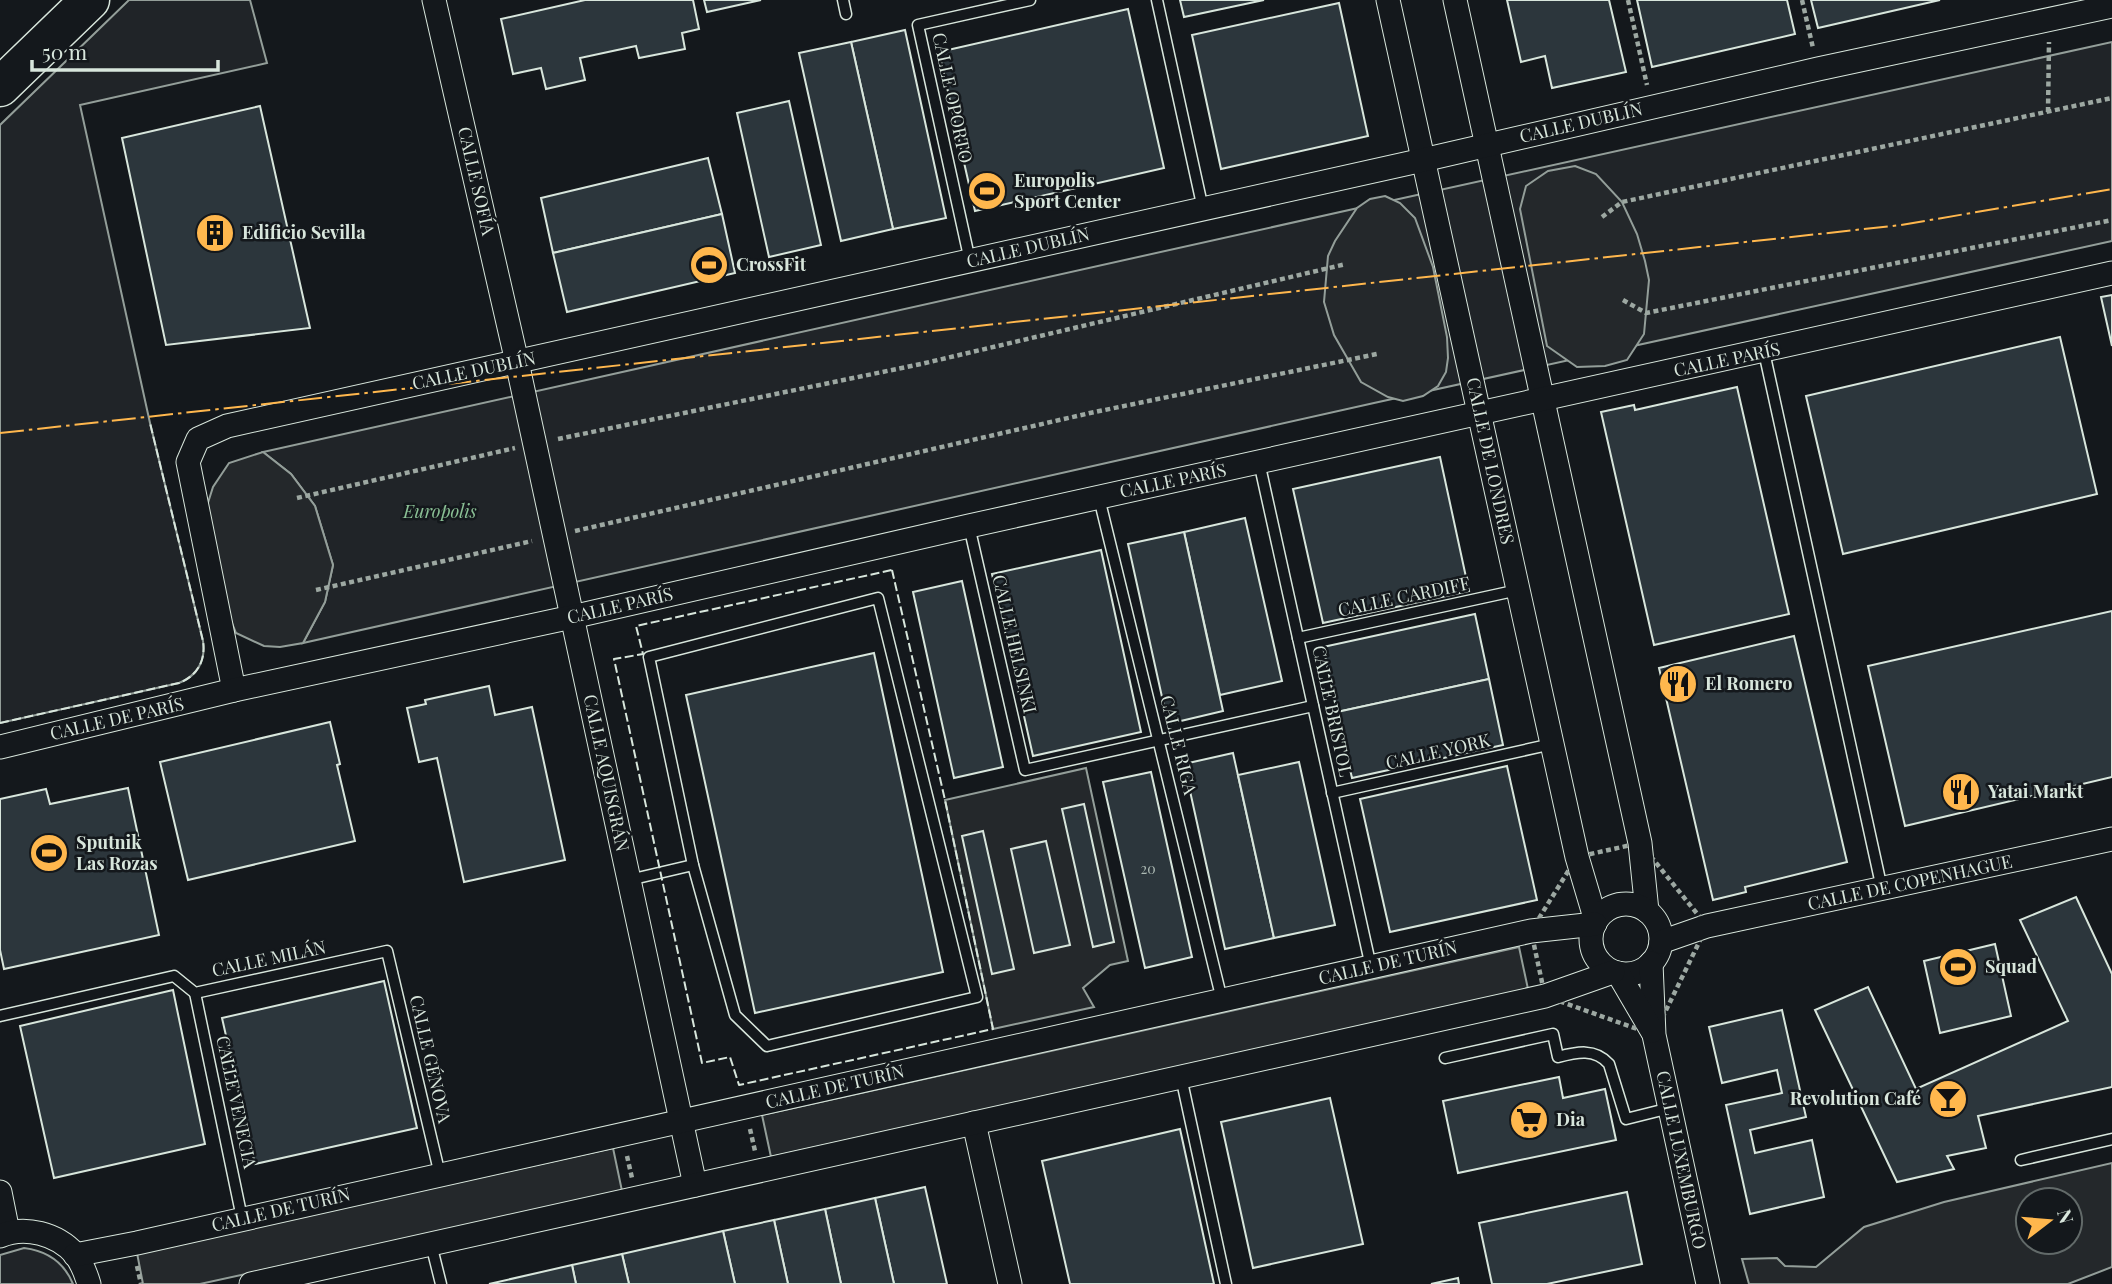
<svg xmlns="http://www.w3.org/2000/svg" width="2112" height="1284" font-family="'Playfair Display',serif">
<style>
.green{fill:#202428;stroke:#939e99;stroke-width:2}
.parking{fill:#24282b;stroke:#939e99;stroke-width:2;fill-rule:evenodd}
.building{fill:#2c363c;stroke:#d8e6dc;stroke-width:2}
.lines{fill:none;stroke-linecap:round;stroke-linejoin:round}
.lane-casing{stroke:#d8e6dc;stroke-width:13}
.street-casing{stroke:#d8e6dc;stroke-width:25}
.highway-casing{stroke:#d8e6dc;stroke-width:41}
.path{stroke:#9da8a2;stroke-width:4.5;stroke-dasharray:5 3.5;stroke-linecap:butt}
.lane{stroke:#14181c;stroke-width:10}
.street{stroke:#14181c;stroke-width:23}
.highway{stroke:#14181c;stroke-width:38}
.fence{stroke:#d8e6dc;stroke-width:2;stroke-dasharray:9 3.5;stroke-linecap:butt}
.power{stroke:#ffb74d;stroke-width:2;stroke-dasharray:24 5 3.5 5;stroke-linecap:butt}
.labels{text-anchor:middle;stroke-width:5;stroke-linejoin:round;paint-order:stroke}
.number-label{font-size:14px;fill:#adbab4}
.street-label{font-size:18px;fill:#d8e6dc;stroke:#14181c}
.poi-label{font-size:18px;font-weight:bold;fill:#d8e6dc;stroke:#14181c;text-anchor:start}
.park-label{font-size:18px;font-style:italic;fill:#8ac095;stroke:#14181c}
</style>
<rect width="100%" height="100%" fill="#14181c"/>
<g class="green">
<path d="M129 0H250L267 63 80 105 150 423 203 641C206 661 197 676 179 683L0 723V125Z"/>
<polygon points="2112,42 2112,241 1374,403 303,643 325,602 333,565 315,506 291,474 263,452 1367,206"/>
<path d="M24 1248C48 1251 64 1262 73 1284H0V1255Z"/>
</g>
<g class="parking">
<polygon points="1575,166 1596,174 1622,202 1637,234 1645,261 1649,280 1644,334 1627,360 1605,366 1577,367 1547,346 1520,209 1526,186 1548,171"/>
<polygon points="1385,196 1400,203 1415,218 1433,267 1447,337 1448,358 1446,372 1438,386 1423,396 1403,401 1388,397 1361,382 1334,335 1324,302 1328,256 1335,241 1357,208 1370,199"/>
<polygon points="263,452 291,474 315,506 333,565 325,602 303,643 280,647 264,646 236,633 222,598 206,509 213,487 229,463"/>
<polygon points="1086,768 1128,961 1110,965 1083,988 1094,1007 993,1029 945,800"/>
<polygon points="1519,947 1528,989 771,1157 762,1115"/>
<polygon points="613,1148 622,1191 200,1284 143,1284 137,1253"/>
<path d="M2112 1163V1267L2068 1284H1749L1742 1259 1777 1258 1785 1266 1816 1267 1864 1227 1944 1202ZM2028 1200H2070V1242H2028Z"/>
</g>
<g class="building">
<polygon points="585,0 693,0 699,29 682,33 685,49 639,58 636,46 580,58 585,80 546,89 541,68 513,74 501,19"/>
<polygon points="704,0 761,0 707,12"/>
<polygon points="1180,0 1264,0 1184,17"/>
<polygon points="1507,0 1609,0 1626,72 1552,88 1545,56 1521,62"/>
<polygon points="1637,0 1787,0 1795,34 1652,67"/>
<polygon points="1811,0 1940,0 1818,28"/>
<polygon points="1339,3 1368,136 1221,169 1192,35"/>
<polygon points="1128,9 1164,168 975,211 939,52"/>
<polygon points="905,30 946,218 893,229 851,42"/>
<polygon points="851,42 893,229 841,241 799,53"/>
<polygon points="789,101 821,245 769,257 737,113"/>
<polygon points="260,106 310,328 166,345 122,138"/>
<polygon points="708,158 722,214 553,253 541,198"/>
<polygon points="722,214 735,273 567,312 553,253"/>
<polygon points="2112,295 2112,346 2101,297"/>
<polygon points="2060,337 2097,494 1843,554 1806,396"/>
<polygon points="1737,387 1789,614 1654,645 1601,412 1634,405 1635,410"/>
<polygon points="1440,457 1469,591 1323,623 1293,489"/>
<polygon points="1245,518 1282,681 1220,695 1184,532"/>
<polygon points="1184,532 1223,711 1168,724 1128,544"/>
<polygon points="1101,550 1141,732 1033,756 992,574"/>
<polygon points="962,581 1003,767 954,778 913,592"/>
<polygon points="2112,611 2112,777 1905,826 1868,666"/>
<polygon points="1475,614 1489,679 1337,712 1323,647"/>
<polygon points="1794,636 1847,862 1745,887 1746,892 1713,900 1659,668"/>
<polygon points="874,653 943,972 755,1013 686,695"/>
<polygon points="1489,679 1503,745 1352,778 1337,712"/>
<polygon points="489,686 495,715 532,707 565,860 464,882 437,758 419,762 407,708 426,704 425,700"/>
<polygon points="330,722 340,764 337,765 355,841 188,880 160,762"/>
<polygon points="1233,753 1274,938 1225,949 1184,764"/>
<polygon points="1299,762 1335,925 1274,938 1238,775"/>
<polygon points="1507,766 1537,900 1390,932 1360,799"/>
<polygon points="1151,772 1192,957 1145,968 1103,782"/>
<polygon points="128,788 159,935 4,969 0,950 0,799 46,789 50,804"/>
<polygon points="1084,804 1114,942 1093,947 1062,809"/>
<polygon points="983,831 1014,969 992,974 962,836"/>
<polygon points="1046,841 1070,945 1034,953 1011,849"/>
<polygon points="2076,897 2112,974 2112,1087 1978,1116 1986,1148 1947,1156 1954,1169 1897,1182 1815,1010 1868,987 1916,1089 2068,1021 2020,920"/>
<polygon points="1995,944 2011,1016 1940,1033 1924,961"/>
<polygon points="384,981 417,1128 255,1164 222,1018"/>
<polygon points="173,990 205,1144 54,1178 20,1026"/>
<polygon points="1782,1010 1806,1117 1750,1130 1755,1153 1812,1140 1824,1197 1750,1214 1726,1105 1782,1093 1777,1070 1722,1083 1709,1027"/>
<polygon points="1559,1077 1563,1098 1605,1089 1616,1140 1458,1173 1443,1101"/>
<polygon points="1330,1098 1363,1244 1253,1268 1221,1122"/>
<polygon points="1180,1129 1214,1284 1070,1284 1042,1161"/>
<polygon points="925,1187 947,1284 894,1284 875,1198"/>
<polygon points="1627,1192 1642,1264 1547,1284 1492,1284 1479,1223"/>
<polygon points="875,1198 894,1284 841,1284 825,1209"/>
<polygon points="825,1209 841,1284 788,1284 774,1220"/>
<polygon points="774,1220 788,1284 735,1284 723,1231"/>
<polygon points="723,1231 735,1284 629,1284 622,1254"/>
<polygon points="622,1254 629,1284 576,1284 572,1265"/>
<polygon points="572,1265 576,1284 489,1284"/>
<polygon points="1458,1278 1459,1284 1431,1284"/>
</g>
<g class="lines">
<defs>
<g id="lane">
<polyline points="843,0 846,14"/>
<polyline points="1157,0 1203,209"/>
<polyline points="970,261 918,25 1030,0"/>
<polyline points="1764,352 1882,889"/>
<polyline points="1259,462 1371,967"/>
<polyline points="1099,498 1222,1000"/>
<polyline points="969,526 1025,770 1313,706"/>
<polygon points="878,598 977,997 767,1046 735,1015 693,865 649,657"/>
<polyline points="1298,638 1518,590"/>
<polyline points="1332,793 1552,744"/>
<polyline points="629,880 693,865"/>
<polyline points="195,993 242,1218"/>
<polyline points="0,1016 174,976 195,993 387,951 440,1175"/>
<path d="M1445 1058 1553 1034 1558 1057C1577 1052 1595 1048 1609 1064L1626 1119 1670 1108"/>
<polyline points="1181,1077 1226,1284"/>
<polyline points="2021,1160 2112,1139"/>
<polyline points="431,1244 441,1284"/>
</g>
<g id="street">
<polyline points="434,0 517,362 695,1185"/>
<polyline points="1388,0 1577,857 1596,921"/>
<polyline points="1455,0 1640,843 1647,911"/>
<polyline points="234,690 188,462 198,439 227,426 1423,160 1818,69 2112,6"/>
<polyline points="0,747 234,690 572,617 969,526 2112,273"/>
<circle cx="1626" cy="939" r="35"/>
<polyline points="1661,942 1707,926 2112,839"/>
<polyline points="1651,963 1654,1035 1708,1284"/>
<polyline points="1618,973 1652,1031"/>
<polyline points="974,1123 1010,1284"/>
<polyline points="0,1192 8,1232"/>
<path d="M0 1236C25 1225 57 1234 75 1254 82 1263 86 1274 89 1284"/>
<polyline points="75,1255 137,1243 1531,931 1595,924"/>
<polyline points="251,1284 1545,996 1613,972"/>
</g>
<polyline id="highway" points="0,87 90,0"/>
</defs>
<use href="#lane" class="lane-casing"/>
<use href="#street" class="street-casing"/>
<use href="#highway" class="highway-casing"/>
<g class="path">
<polyline points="1628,0 1647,85"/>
<polyline points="1802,0 1813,48"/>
<polyline points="2048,112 2049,42"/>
<polyline points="1602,217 1622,202 2112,98"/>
<polyline points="1623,300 1646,313 2112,220"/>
<polyline points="558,439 921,364 1346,264"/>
<polyline points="297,498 515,448"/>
<polyline points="575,531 1090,413 1377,354"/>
<polyline points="316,590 532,541"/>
<polygon points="1640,843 1707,926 1654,1035 1545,996 1531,931 1577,857"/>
<polyline points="750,1129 755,1151"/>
<polyline points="627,1156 632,1178"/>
<polyline points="137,1266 141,1284"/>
</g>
<use href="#lane" class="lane"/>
<use href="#street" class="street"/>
<use href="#highway" class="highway"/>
<g class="fence">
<polygon points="892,570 945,800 993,1029 739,1085 730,1057 702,1063 614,659 643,654 636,626"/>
<path d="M0 723 179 683C197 676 206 661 203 641L150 423"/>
</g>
<polyline class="power" points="0,433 1901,225 2112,189"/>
</g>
<defs>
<symbol id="stadium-disc" viewBox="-11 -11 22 22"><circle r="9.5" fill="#ffb74d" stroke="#14181c"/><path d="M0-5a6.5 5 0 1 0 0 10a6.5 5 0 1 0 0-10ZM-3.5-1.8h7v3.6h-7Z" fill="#111"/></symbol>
<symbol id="building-disc" viewBox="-11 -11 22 22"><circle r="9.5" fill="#ffb74d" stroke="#14181c"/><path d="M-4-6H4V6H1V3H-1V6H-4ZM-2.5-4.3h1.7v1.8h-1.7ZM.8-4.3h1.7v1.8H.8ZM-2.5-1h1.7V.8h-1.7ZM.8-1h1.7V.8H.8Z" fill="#111"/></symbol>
<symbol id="restaurant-disc" viewBox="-11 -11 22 22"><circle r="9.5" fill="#ffb74d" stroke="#14181c"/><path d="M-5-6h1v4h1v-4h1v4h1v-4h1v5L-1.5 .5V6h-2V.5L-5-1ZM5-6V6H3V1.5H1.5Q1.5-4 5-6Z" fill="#111"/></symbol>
<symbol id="bar-disc" viewBox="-11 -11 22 22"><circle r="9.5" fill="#ffb74d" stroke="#14181c"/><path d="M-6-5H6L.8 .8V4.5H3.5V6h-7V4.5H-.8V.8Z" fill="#111"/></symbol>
<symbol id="supermarket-disc" viewBox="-11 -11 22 22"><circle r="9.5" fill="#ffb74d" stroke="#14181c"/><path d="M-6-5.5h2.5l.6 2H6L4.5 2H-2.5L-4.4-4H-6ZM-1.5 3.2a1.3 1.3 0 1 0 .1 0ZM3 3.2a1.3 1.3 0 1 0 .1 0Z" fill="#111"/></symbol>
</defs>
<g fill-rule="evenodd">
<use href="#stadium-disc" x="965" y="169" width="44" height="44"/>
<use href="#building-disc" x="193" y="211" width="44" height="44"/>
<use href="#stadium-disc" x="687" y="243" width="44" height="44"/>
<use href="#restaurant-disc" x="1656" y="662" width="44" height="44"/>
<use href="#restaurant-disc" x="1939" y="770" width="44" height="44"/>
<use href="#stadium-disc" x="27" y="831" width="44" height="44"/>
<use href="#stadium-disc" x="1936" y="945" width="44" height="44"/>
<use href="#bar-disc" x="1926" y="1077" width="44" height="44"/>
<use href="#supermarket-disc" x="1507" y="1098" width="44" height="44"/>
</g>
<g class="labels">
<g class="number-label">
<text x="1148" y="874">20</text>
</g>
<g class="street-label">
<text transform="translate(952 98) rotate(78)" y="6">CALLE OPORTO</text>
<text transform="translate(1581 123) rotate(-13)" y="6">CALLE DUBLÍN</text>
<text transform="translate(476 181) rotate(77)" y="6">CALLE SOFÍA</text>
<text transform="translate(1028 248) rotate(-13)" y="6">CALLE DUBLÍN</text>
<text transform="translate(1727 360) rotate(-12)" y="6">CALLE PARÍS</text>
<text transform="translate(474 371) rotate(-12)" y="6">CALLE DUBLÍN</text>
<text transform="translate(1490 461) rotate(78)" y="6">CALLE DE LONDRES</text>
<text transform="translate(1173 481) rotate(-12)" y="6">CALLE PARÍS</text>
<text transform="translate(1404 597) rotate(-12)" y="6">CALLE CARDIFF</text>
<text transform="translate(620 606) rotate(-13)" y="6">CALLE PARÍS</text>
<text transform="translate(1014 644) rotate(77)" y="6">CALLE HELSINKI</text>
<text transform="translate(1332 711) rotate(78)" y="6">CALLE BRISTOL</text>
<text transform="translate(117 719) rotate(-13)" y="6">CALLE DE PARÍS</text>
<text transform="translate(1178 745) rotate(76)" y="6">CALLE RIGA</text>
<text transform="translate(1438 752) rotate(-13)" y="6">CALLE YORK</text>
<text transform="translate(606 773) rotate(78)" y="6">CALLE AQUISGRÁN</text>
<text transform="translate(1910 883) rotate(-12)" y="6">CALLE DE COPENHAGUE</text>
<text transform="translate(269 959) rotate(-12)" y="6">CALLE MILÁN</text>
<text transform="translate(1388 963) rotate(-13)" y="6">CALLE DE TURÍN</text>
<text transform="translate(430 1059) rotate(77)" y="6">CALLE GÉNOVA</text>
<text transform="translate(835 1087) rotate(-13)" y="6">CALLE DE TURÍN</text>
<text transform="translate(236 1102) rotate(78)" y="6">CALLE VENECIA</text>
<text transform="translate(1681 1160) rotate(78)" y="6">CALLE LUXEMBURGO</text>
<text transform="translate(281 1210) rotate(-13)" y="6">CALLE DE TURÍN</text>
</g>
<g class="poi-label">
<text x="1014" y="187">Europolis<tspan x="1014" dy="21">Sport Center</tspan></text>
<text x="242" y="239">Edificio Sevilla</text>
<text x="736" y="271">CrossFit</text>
<text x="1705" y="690">El Romero</text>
<text x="1988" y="798">Yatai Markt</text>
<text x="76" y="849">Sputnik<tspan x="76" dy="21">Las Rozas</tspan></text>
<text x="1985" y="973">Squad</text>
<text x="1921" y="1105" text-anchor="end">Revolution Café</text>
<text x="1556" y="1126">Dia</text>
</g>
<g class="park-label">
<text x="440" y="518">Europolis</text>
</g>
</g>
<g transform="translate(2049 1221) rotate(74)"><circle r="33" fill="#14181c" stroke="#626a69" stroke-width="2"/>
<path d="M0-5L12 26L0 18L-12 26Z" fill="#ffb74d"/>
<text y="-10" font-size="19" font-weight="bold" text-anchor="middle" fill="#d8e6dc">N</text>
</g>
<path d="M32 60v10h186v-10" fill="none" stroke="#d8e6dc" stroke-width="3.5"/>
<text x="42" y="60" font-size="21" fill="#d8e6dc" stroke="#14181c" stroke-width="5" paint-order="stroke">50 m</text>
</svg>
